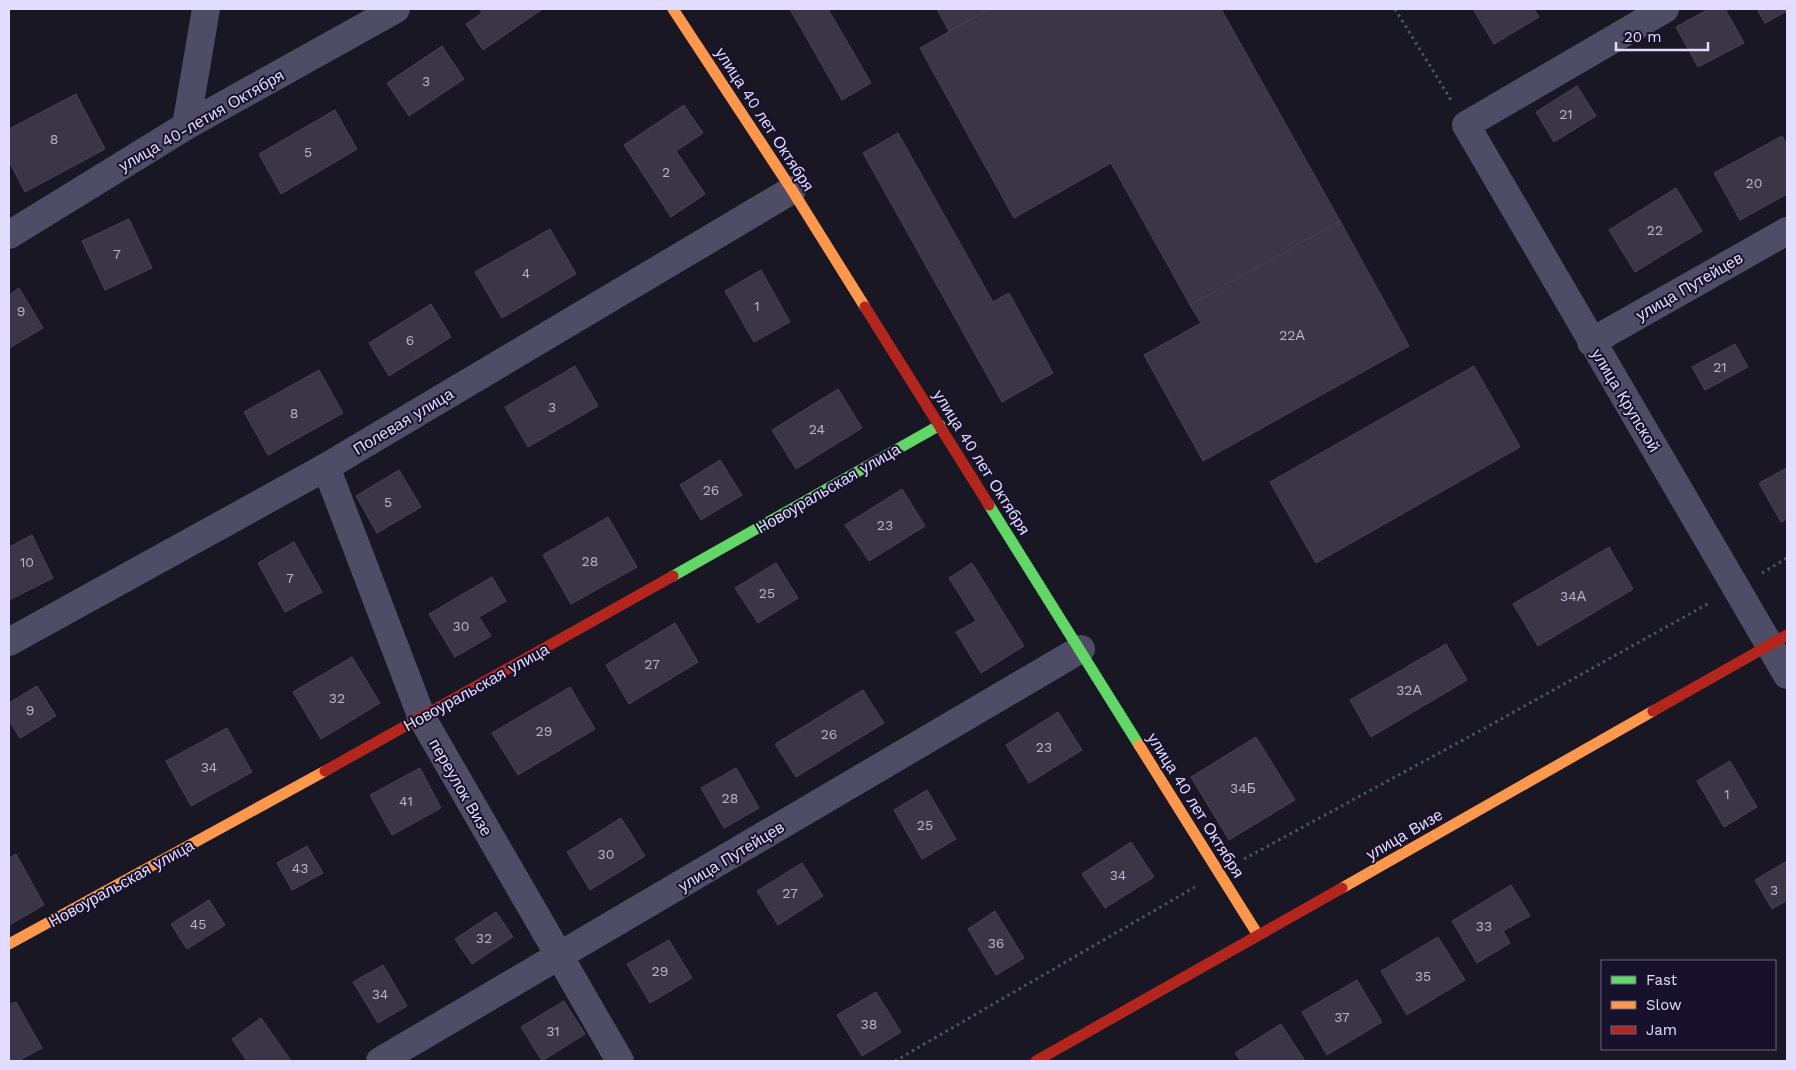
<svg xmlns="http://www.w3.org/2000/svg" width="1796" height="1070" font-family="'Work Sans',sans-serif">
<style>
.building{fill:#3a3646;stroke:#484258}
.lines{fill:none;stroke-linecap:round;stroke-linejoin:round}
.path{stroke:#4a5666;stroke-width:3;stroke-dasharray:2.5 4;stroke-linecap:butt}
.street{stroke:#4f4d65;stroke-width:28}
.fast{stroke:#63d668;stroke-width:11}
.slow{stroke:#ff974d;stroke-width:11}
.jam{stroke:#b3261e;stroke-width:11}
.labels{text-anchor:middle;stroke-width:4;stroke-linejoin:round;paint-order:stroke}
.number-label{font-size:14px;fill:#b8b2d1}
.street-label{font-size:16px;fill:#e2dcff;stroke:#17112b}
</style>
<rect width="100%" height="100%" fill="#1a1725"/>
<g class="building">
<polygon points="480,9 540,9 541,10 483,50 466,24 482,13"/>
<polygon points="790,9 828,9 871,83 842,100"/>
<polygon points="937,9 986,9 987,11 949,31"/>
<polygon points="990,9 1221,9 1340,221 1190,305 1111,163 1014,218 920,48"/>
<polygon points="1473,9 1534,9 1539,17 1494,44"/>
<polygon points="1709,9 1725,9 1744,43 1698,67 1676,27"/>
<polygon points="1757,9 1787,9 1787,11 1765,23"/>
<polygon points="442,46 464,79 409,116 387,83"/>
<polygon points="1577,86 1596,116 1554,142 1536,112"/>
<polygon points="76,94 105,149 25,192 9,161 9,129"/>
<polygon points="684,105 703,133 676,151 705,194 671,217 624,145"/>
<polygon points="335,110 357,149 281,194 259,154"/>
<polygon points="898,133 993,302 1009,293 1053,373 1002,402 863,153"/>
<polygon points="1782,136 1787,145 1787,194 1740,220 1714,173"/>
<polygon points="1676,188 1702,231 1635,272 1609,230"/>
<polygon points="129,219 152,268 105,290 82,241"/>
<polygon points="1340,221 1409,346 1203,461 1144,355 1201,323 1190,305"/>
<polygon points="550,229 576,274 502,318 475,272"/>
<polygon points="761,270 790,322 754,342 725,291"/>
<polygon points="19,288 43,328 9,348 9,295"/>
<polygon points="431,304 451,337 389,376 369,343"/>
<polygon points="1735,344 1748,367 1705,390 1692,367"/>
<polygon points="575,366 598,406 528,447 505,407"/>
<polygon points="1474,366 1520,447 1316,563 1270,482"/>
<polygon points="319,370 343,413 268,455 244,412"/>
<polygon points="838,389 862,428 796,469 772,430"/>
<polygon points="720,460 742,495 701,520 680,485"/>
<polygon points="1787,468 1787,519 1781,522 1759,483"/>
<polygon points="399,470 421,507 377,533 356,496"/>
<polygon points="902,489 925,526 869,561 845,525"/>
<polygon points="608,517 637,567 571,604 543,555"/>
<polygon points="32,535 53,578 9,600 9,547"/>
<polygon points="294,542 322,592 285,612 258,563"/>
<polygon points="1609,547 1633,589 1538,646 1513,604"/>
<polygon points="776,563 798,598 758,623 735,588"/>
<polygon points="972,563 1024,646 981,673 956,632 976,621 949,578"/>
<polygon points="492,577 506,601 479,617 491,636 455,657 429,614"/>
<polygon points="675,623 698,662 629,704 606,665"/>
<polygon points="1446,644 1467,680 1371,737 1350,700"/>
<polygon points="352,657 380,703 321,739 293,692"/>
<polygon points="37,686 56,716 20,738 9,720 9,703"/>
<polygon points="570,687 595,729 518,775 492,733"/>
<polygon points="863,690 884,723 796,777 775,744"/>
<polygon points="1058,712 1082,750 1029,783 1006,745"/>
<polygon points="227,728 252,772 191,806 166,761"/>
<polygon points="1256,737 1295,800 1229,840 1191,777"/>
<polygon points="1730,761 1757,807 1724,827 1697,781"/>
<polygon points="420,768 441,808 392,835 370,795"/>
<polygon points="736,768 759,808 724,828 701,788"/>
<polygon points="927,790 956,839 922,859 894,810"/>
<polygon points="621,818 645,856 590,890 567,852"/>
<polygon points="1131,842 1154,877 1105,908 1082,874"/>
<polygon points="307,846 323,873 292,890 277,863"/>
<polygon points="16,854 44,905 9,925 9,858"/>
<polygon points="1787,861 1787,900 1772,909 1755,880"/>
<polygon points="802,863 823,896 778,925 757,891"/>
<polygon points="1511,885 1530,916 1503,931 1510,943 1477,963 1452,921"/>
<polygon points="209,900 225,925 187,949 171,924"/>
<polygon points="995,911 1024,958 996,975 968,929"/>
<polygon points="496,912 513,937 472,964 455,939"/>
<polygon points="1438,937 1465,980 1407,1015 1381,971"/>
<polygon points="669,940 692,978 650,1003 627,964"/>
<polygon points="383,965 407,1006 378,1023 353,982"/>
<polygon points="1357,980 1382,1022 1327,1055 1302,1012"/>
<polygon points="876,992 901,1032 862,1056 837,1015"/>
<polygon points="564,1001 585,1034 542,1061 521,1027"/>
<polygon points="16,1002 42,1048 18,1061 9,1061 9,1005"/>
<polygon points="261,1018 291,1061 247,1061 232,1039"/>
<polygon points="1281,1024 1305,1061 1241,1061 1235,1053"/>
</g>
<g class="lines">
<g class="path">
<polyline points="1395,9 1451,100"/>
<polyline points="1762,573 1787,558"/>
<polyline points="1244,859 1487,727 1711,602"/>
<polyline points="895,1061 1195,887"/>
</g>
<g class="street">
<polyline points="1665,9 1466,125 1787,675"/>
<polyline points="186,126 206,9"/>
<polyline points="9,235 186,126 396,9"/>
<polyline points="1591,342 1787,231"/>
<polyline points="326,467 422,718 620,1061"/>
<polyline points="9,642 326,467 792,190"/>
<polyline points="380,1061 1081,649"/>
</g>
<g class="fast">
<polyline points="989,505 1139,745"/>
<polyline points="673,576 940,425"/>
</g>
<g class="slow">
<polyline points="673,9 792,190 865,307"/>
<polyline points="1139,745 1258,935"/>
<polyline points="1342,888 1653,711"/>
<polyline points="9,944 325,771"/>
</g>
<g class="jam">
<polyline points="865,307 989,505"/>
<polyline points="1653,711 1787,635"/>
<polyline points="325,771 673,576"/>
<polyline points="1036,1061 1342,888"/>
</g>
</g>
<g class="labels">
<g class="number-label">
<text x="426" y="86">3</text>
<text x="1566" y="119">21</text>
<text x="54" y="144">8</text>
<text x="308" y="157">5</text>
<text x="666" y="177">2</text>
<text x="1754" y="188">20</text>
<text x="1655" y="235">22</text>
<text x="117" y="259">7</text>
<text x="526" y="278">4</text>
<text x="757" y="311">1</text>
<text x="21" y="316">9</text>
<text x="1292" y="340">22А</text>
<text x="410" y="345">6</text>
<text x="1720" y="372">21</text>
<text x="552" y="412">3</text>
<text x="294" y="418">8</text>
<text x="817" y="434">24</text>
<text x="711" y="495">26</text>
<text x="388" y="507">5</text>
<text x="885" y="530">23</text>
<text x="590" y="566">28</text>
<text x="27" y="567">10</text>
<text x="290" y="583">7</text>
<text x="767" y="598">25</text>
<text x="1573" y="601">34А</text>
<text x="461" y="631">30</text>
<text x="652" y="669">27</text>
<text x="1409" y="695">32А</text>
<text x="337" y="703">32</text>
<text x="30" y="715">9</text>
<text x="544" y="736">29</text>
<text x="829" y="739">26</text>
<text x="1044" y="752">23</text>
<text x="209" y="772">34</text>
<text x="1243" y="793">34Б</text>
<text x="1727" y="799">1</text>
<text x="730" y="803">28</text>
<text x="406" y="806">41</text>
<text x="925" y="830">25</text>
<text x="606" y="859">30</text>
<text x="300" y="873">43</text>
<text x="1118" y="880">34</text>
<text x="1774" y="895">3</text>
<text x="790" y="898">27</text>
<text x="198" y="929">45</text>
<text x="1484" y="931">33</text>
<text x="484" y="943">32</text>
<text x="996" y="948">36</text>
<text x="660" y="976">29</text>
<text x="1423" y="981">35</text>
<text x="380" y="999">34</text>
<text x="1342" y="1022">37</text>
<text x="869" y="1029">38</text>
<text x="553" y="1036">31</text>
</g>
<g class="street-label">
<text transform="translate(765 119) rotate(57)" y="6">улица 40 лет Октября</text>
<text transform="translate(201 120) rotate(-30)" y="6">улица 40-летия Октября</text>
<text transform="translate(1689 286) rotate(-30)" y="6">улица Путейцев</text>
<text transform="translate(1626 400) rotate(59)" y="6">улица Крупской</text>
<text transform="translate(403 421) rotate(-31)" y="6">Полевая улица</text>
<text transform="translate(982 462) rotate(58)" y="6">улица 40 лет Октября</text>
<text transform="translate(828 488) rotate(-30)" y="6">Новоуральская улица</text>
<text transform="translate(476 687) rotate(-29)" y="6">Новоуральская улица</text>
<text transform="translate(461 787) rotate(60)" y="6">переулок Визе</text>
<text transform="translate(1196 805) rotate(58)" y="6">улица 40 лет Октября</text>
<text transform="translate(1404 834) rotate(-30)" y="6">улица Визе</text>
<text transform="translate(731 856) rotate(-31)" y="6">улица Путейцев</text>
<text transform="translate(121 883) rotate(-29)" y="6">Новоуральская улица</text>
</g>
</g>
<rect width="1796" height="1070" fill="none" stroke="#e2dcff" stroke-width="20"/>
<rect x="1601" y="960" width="175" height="90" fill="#17112b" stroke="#686280"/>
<rect x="1611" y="976" width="25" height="8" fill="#63d668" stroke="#686280"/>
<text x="1646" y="985" font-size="15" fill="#e2dcff">Fast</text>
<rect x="1611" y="1001" width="25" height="8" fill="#ff974d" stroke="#686280"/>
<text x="1646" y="1010" font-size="15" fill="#e2dcff">Slow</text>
<rect x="1611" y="1026" width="25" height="8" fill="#b3261e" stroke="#686280"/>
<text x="1646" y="1035" font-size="15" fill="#e2dcff">Jam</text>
<path d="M1616 42v8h92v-8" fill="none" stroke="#e2dcff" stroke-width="2.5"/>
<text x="1624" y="42" font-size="15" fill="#e2dcff" stroke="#17112b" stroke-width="4" paint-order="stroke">20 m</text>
</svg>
